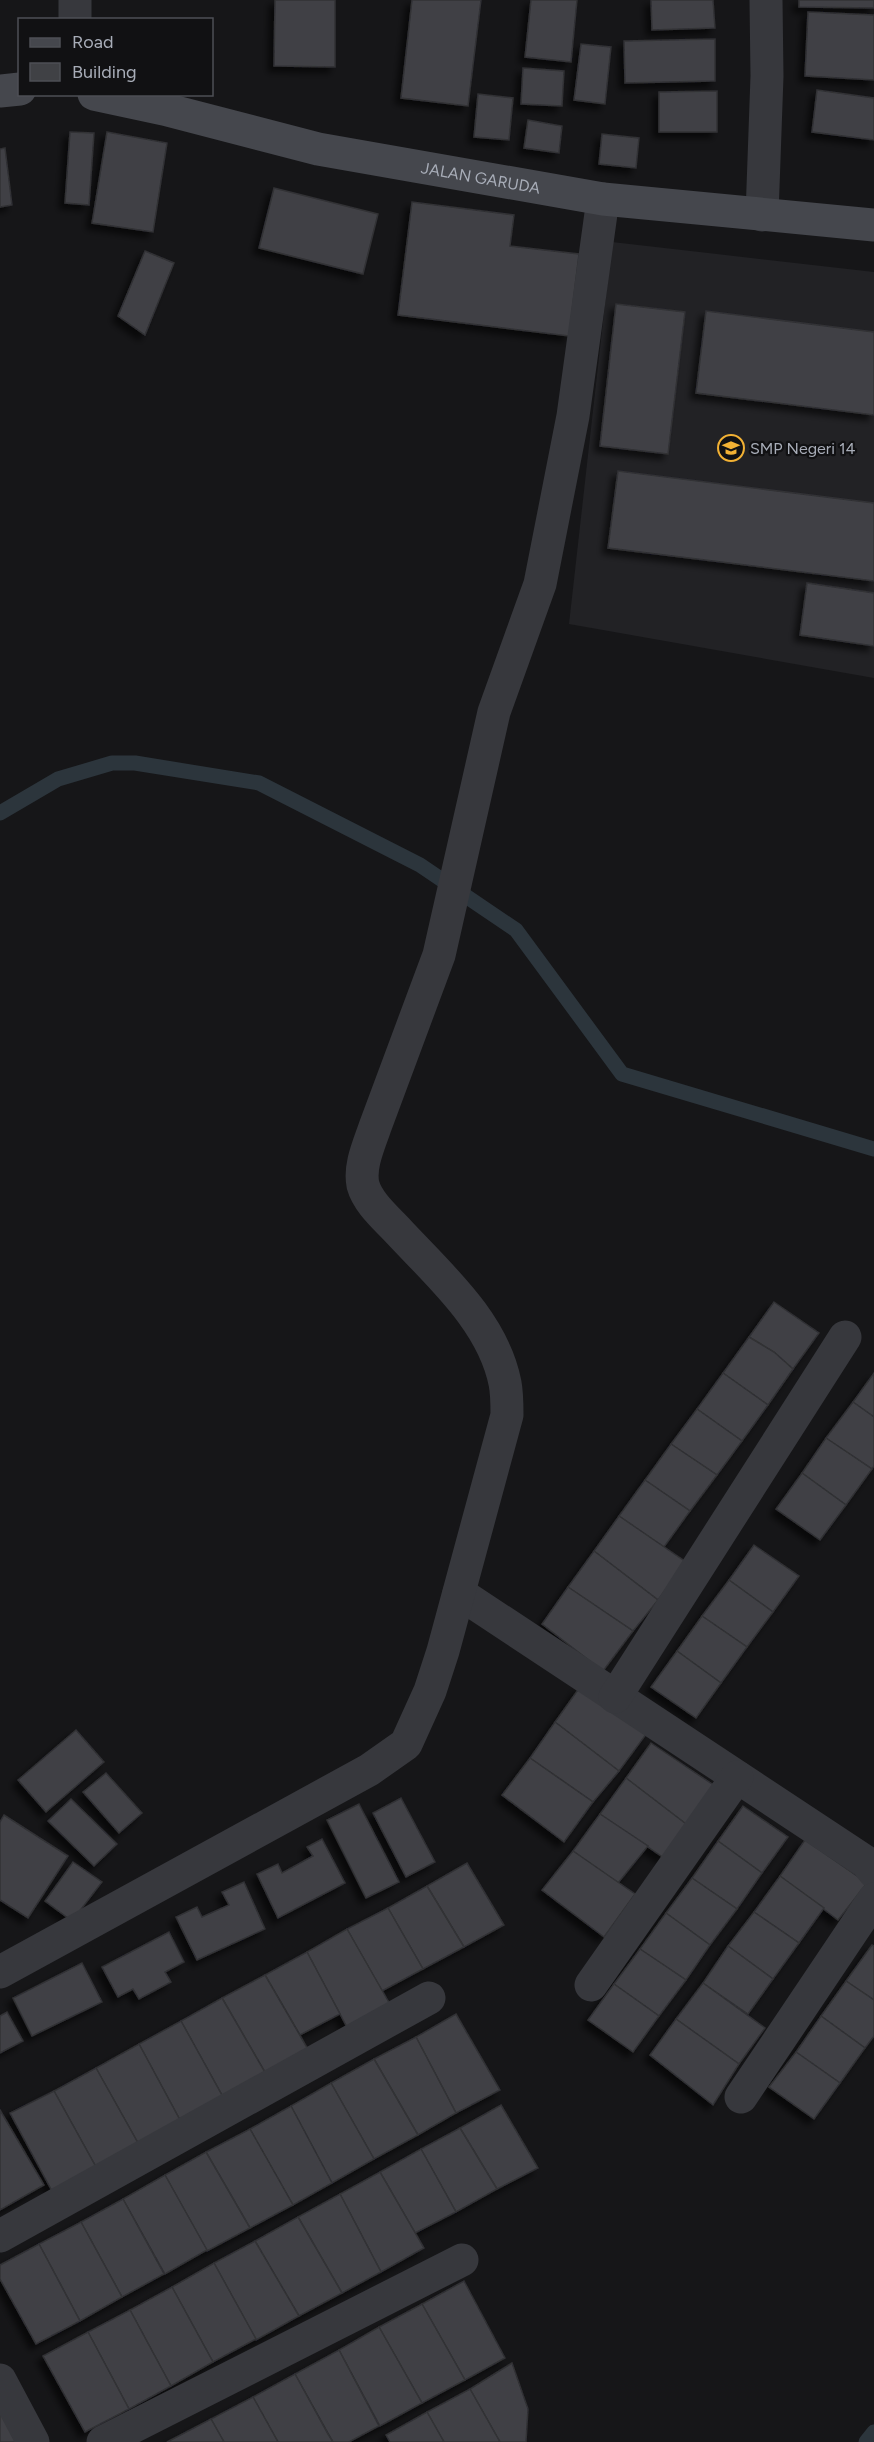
<svg xmlns="http://www.w3.org/2000/svg" width="874" height="2442" font-family="Figtree,sans-serif">
<style>
.built{fill:#222225}
.lines{fill:none;stroke-linecap:round;stroke-linejoin:round}
.stream{stroke:#2c353c;stroke-width:15}
.building{fill:#404145;stroke:#303034;stroke-width:1.5;filter:url(#shadow)}
.street{stroke:#37383d;stroke-width:33}
.secondary{stroke:#45474d;stroke-width:33}
.labels{text-anchor:middle;stroke-width:4.5;stroke-linejoin:round;paint-order:stroke}
.street-label{font-size:16px;fill:#a8adb8;stroke:#111113}
.poi-label{font-size:16px;fill:#a8adb8;stroke:#111113;text-anchor:start}
</style>
<defs>
<filter id="shadow"><feDropShadow dx="-5.5" dy="5.5" stdDeviation="3" flood-color="#0009"/></filter>
</defs>
<rect width="100%" height="100%" fill="#161618"/>
<polygon class="built" points="612,242 874,272 874,678 569,624"/>
<g class="lines">
<g class="stream">
<polyline points="0,813 58,779 112,763 135,763 259,783 420,865 516,930 622,1074 874,1149"/>
<polyline points="866,2442 874,2432"/>
</g>
</g>
<g class="building">
<polygon points="275,0 335,0 335,67 274,66"/>
<polygon points="412,0 481,0 468,106 401,98"/>
<polygon points="531,0 577,0 571,62 525,57"/>
<polygon points="651,0 713,0 715,28 652,30"/>
<polygon points="799,0 874,0 874,8 799,7"/>
<polygon points="808,12 874,15 874,80 805,76"/>
<polygon points="715,39 715,81 625,83 624,41"/>
<polygon points="581,44 611,47 605,104 574,100"/>
<polygon points="523,68 564,71 562,106 521,104"/>
<polygon points="817,90 874,98 874,140 812,132"/>
<polygon points="717,91 717,132 659,132 659,92"/>
<polygon points="478,94 513,98 509,140 474,137"/>
<polygon points="528,120 562,126 559,153 524,148"/>
<polygon points="70,132 94,133 89,205 65,203"/>
<polygon points="107,132 167,143 153,232 92,223"/>
<polygon points="602,134 639,138 636,168 599,164"/>
<polygon points="5,148 12,205 0,207 0,149"/>
<polygon points="274,188 378,214 363,274 259,248"/>
<polygon points="412,202 514,215 510,246 579,254 569,336 398,315"/>
<polygon points="145,251 174,263 145,335 118,316"/>
<polygon points="616,304 685,312 668,454 600,446"/>
<polygon points="706,311 874,332 874,415 696,393"/>
<polygon points="618,471 874,503 874,581 608,548"/>
<polygon points="807,583 874,593 874,646 800,635"/>
<polygon points="774,1302 819,1333 793,1369 774,1352 749,1337"/>
<polygon points="749,1337 774,1352 793,1369 768,1405 723,1373"/>
<polygon points="723,1373 768,1405 742,1441 697,1409"/>
<polygon points="874,1373 874,1417 853,1402"/>
<polygon points="853,1402 874,1417 874,1466 872,1469 826,1438"/>
<polygon points="697,1409 742,1441 717,1475 671,1444"/>
<polygon points="826,1438 872,1469 846,1505 802,1473"/>
<polygon points="671,1444 717,1475 690,1511 645,1480"/>
<polygon points="802,1473 846,1505 820,1540 776,1509"/>
<polygon points="645,1480 690,1511 664,1547 619,1516"/>
<polygon points="619,1516 686,1562 658,1600 594,1551"/>
<polygon points="754,1545 799,1576 773,1612 729,1580"/>
<polygon points="594,1551 658,1600 633,1631 568,1587"/>
<polygon points="729,1580 773,1612 747,1647 702,1616"/>
<polygon points="568,1587 633,1631 603,1671 542,1624"/>
<polygon points="702,1616 747,1647 721,1683 677,1651"/>
<polygon points="677,1651 721,1683 696,1718 651,1687"/>
<polygon points="580,1687 647,1733 619,1771 555,1722"/>
<polygon points="555,1722 619,1771 593,1802 530,1758"/>
<polygon points="76,1730 104,1762 46,1812 18,1780"/>
<polygon points="651,1743 718,1788 690,1827 626,1778"/>
<polygon points="530,1758 593,1802 564,1842 502,1795"/>
<polygon points="106,1773 142,1813 119,1833 83,1792"/>
<polygon points="626,1778 690,1827 664,1858 600,1814"/>
<polygon points="401,1798 435,1862 406,1877 373,1813"/>
<polygon points="71,1799 117,1844 94,1866 48,1821"/>
<polygon points="359,1804 399,1882 366,1898 327,1820"/>
<polygon points="743,1806 788,1837 762,1873 718,1841"/>
<polygon points="600,1814 648,1846 618,1883 573,1851"/>
<polygon points="4,1815 68,1856 28,1918 0,1900 0,1822"/>
<polygon points="322,1839 345,1883 278,1918 257,1874 278,1864 282,1873 313,1856 307,1847"/>
<polygon points="805,1840 867,1883 838,1920 780,1876"/>
<polygon points="718,1841 762,1873 737,1909 692,1878"/>
<polygon points="573,1851 635,1894 604,1937 542,1890"/>
<polygon points="73,1862 102,1882 72,1921 45,1901"/>
<polygon points="467,1863 504,1925 464,1947 427,1886"/>
<polygon points="780,1876 824,1908 799,1943 754,1912"/>
<polygon points="692,1878 737,1909 710,1945 666,1913"/>
<polygon points="244,1882 265,1929 197,1960 176,1917 197,1907 202,1917 229,1905 222,1892"/>
<polygon points="427,1886 464,1947 423,1969 388,1908"/>
<polygon points="388,1908 423,1969 382,1991 347,1929"/>
<polygon points="754,1912 799,1943 773,1979 728,1946"/>
<polygon points="666,1913 710,1945 686,1980 640,1949"/>
<polygon points="347,1929 391,2006 348,2029 307,1952"/>
<polygon points="169,1932 184,1962 165,1972 171,1982 139,1999 133,1989 118,1997 102,1967"/>
<polygon points="872,1945 874,1946 874,2000 846,1981"/>
<polygon points="728,1946 773,1979 748,2014 703,1983"/>
<polygon points="640,1949 686,1980 659,2016 614,1984"/>
<polygon points="307,1952 340,2014 300,2035 265,1975"/>
<polygon points="82,1963 102,2002 32,2036 13,1998"/>
<polygon points="265,1975 309,2051 266,2074 222,1998"/>
<polygon points="846,1981 874,2000 874,2036 865,2048 821,2016"/>
<polygon points="703,1983 765,2028 739,2064 676,2019"/>
<polygon points="614,1984 659,2016 633,2052 588,2020"/>
<polygon points="222,1998 266,2074 223,2097 181,2021"/>
<polygon points="7,2012 23,2041 0,2053 0,2016"/>
<polygon points="456,2014 500,2090 456,2113 416,2037"/>
<polygon points="821,2016 865,2048 840,2083 796,2052"/>
<polygon points="676,2019 739,2064 713,2105 650,2055"/>
<polygon points="181,2021 223,2097 180,2120 139,2044"/>
<polygon points="416,2037 456,2113 418,2135 374,2059"/>
<polygon points="139,2044 180,2120 138,2143 96,2068"/>
<polygon points="796,2052 840,2083 814,2119 769,2087"/>
<polygon points="374,2059 418,2135 374,2159 331,2083"/>
<polygon points="96,2068 138,2143 96,2167 54,2091"/>
<polygon points="331,2083 374,2159 332,2183 291,2106"/>
<polygon points="54,2091 96,2167 52,2191 10,2113"/>
<polygon points="501,2105 538,2168 497,2189 460,2128"/>
<polygon points="291,2106 332,2183 293,2205 250,2129"/>
<polygon points="0,2110 44,2185 0,2210"/>
<polygon points="460,2128 497,2189 456,2212 421,2149"/>
<polygon points="250,2129 293,2205 250,2228 206,2152"/>
<polygon points="421,2149 456,2212 415,2233 380,2172"/>
<polygon points="206,2152 250,2228 207,2251 165,2175"/>
<polygon points="380,2172 424,2248 381,2272 340,2194"/>
<polygon points="165,2175 207,2250 165,2274 123,2199"/>
<polygon points="340,2194 381,2272 342,2293 298,2217"/>
<polygon points="123,2199 164,2274 122,2297 81,2222"/>
<polygon points="298,2217 342,2293 299,2316 255,2241"/>
<polygon points="81,2222 122,2297 80,2321 39,2244"/>
<polygon points="255,2241 299,2316 256,2340 214,2263"/>
<polygon points="39,2244 80,2321 36,2344 0,2279 0,2265"/>
<polygon points="214,2263 256,2339 213,2362 172,2287"/>
<polygon points="464,2281 505,2358 465,2380 422,2304"/>
<polygon points="172,2287 213,2362 171,2386 130,2310"/>
<polygon points="422,2304 465,2380 422,2403 379,2327"/>
<polygon points="130,2310 171,2386 129,2409 88,2332"/>
<polygon points="379,2327 422,2403 380,2426 339,2350"/>
<polygon points="88,2332 129,2409 85,2432 43,2356"/>
<polygon points="339,2350 379,2426 349,2442 333,2442 295,2374"/>
<polygon points="512,2363 528,2409 526,2442 500,2442 470,2389"/>
<polygon points="295,2374 328,2434 333,2442 278,2442 253,2397"/>
<polygon points="470,2389 500,2442 444,2442 427,2412"/>
<polygon points="253,2397 278,2442 224,2442 211,2419"/>
<polygon points="0,2401 23,2442 0,2442"/>
<polygon points="427,2412 444,2442 390,2442 386,2435"/>
<polygon points="211,2419 224,2442 167,2442"/>
</g>
<g class="lines">
<g class="street">
<polyline points="75,0 75,20"/>
<polyline points="762,215 767,76 766,0"/>
<polyline points="459,1593 866,1862 874,1872"/>
<polyline points="615,1697 845,1337"/>
<path d="M0 1972 369 1770 406 1744 430 1691 443 1651 507 1415C507 1405 507 1393 505 1383 493 1322 440 1276 399 1232 386 1218 368 1203 363 1185 359 1166 369 1145 375 1127L439 955 494 712 540 584 573 416 603 199"/>
<polyline points="591,1985 737,1777"/>
<polyline points="741,2097 874,1899"/>
<polyline points="0,2236 429,1998"/>
<polyline points="0,2380 33,2442"/>
<polyline points="103,2442 462,2260"/>
</g>
<g class="secondary">
<polyline points="0,91 20,89"/>
<path id="s1" d="M94 94 164 109 318 149 603 199 874 225"/>
</g>
</g>
<defs>
<symbol id="school-ring" viewBox="-11 -11 22 22"><circle r="9.5" fill="#111113" stroke="#f2b134" stroke-width="1.5"/><path d="M0-5L7-2L0 1L-7-2ZM-4 1L0 2.5L4 1V4Q0 6-4 4Z" fill="#f2b134"/></symbol>
</defs>
<g fill-rule="evenodd">
<use href="#school-ring" x="716" y="433" width="30" height="30"/>
</g>
<g class="labels">
<g class="street-label">
<text dy="6" stroke="none"><textPath href="#s1" startOffset="396">JALAN GARUDA</textPath></text>
</g>
<g class="poi-label">
<text x="750" y="454">SMP Negeri 14</text>
</g>
</g>
<rect x="18" y="18" width="195" height="78" fill="#111113" stroke="#4d4f55" stroke-width="1.5"/>
<rect x="30" y="38" width="30" height="9" fill="#45474d" stroke="#4d4f55" stroke-width="1.5"/>
<text x="72" y="48" font-size="18" fill="#a8adb8">Road</text>
<rect x="30" y="63" width="30" height="18" fill="#404145" stroke="#4d4f55" stroke-width="1.5"/>
<text x="72" y="78" font-size="18" fill="#a8adb8">Building</text>
</svg>
